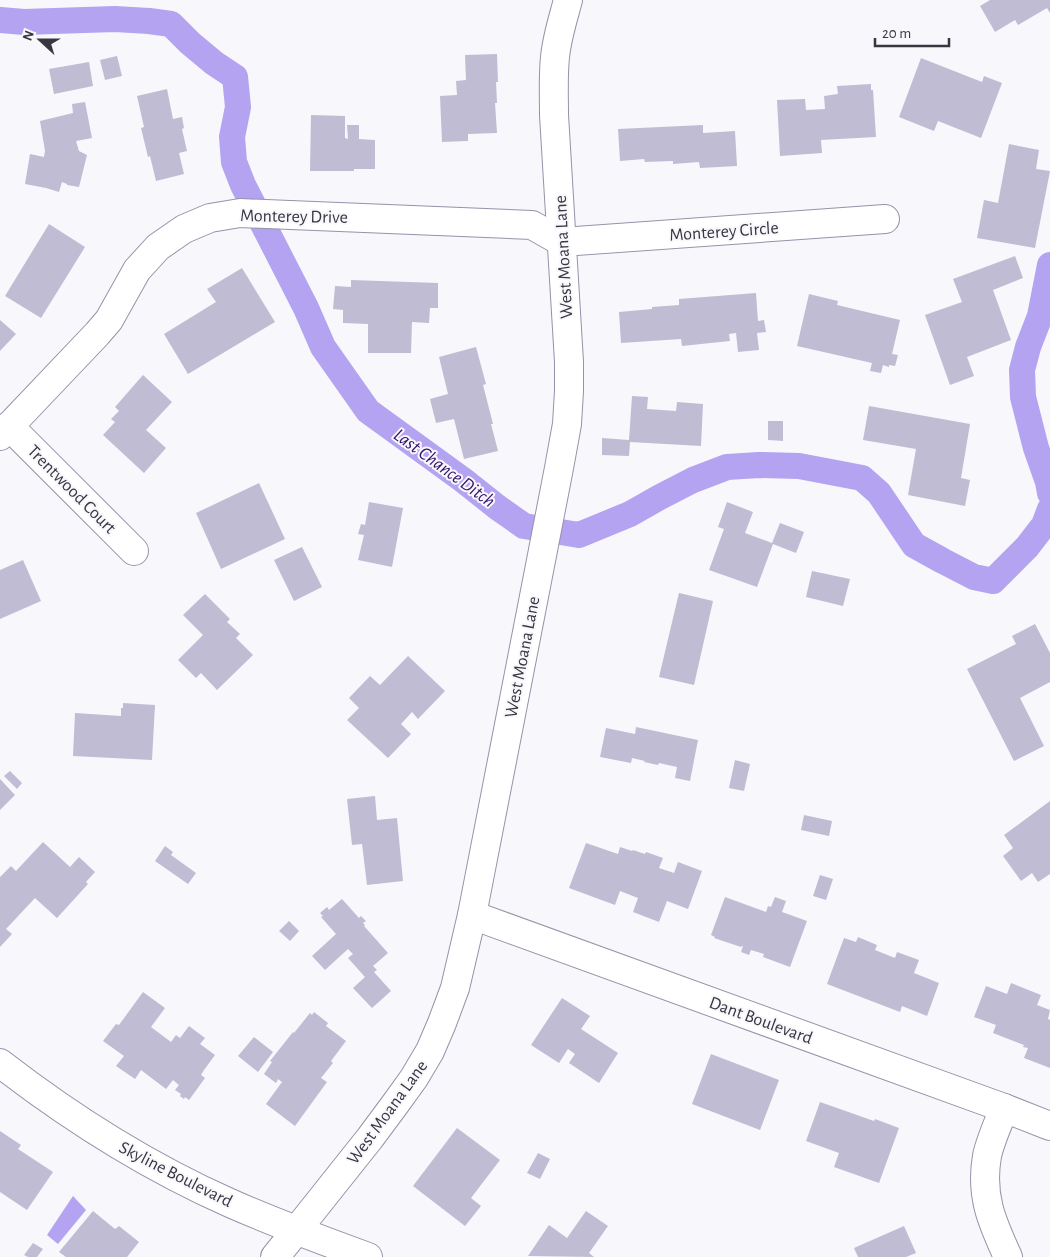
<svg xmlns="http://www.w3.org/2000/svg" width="1050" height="1257" font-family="'Alegreya Sans',sans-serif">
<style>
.water{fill:#b3a3f0}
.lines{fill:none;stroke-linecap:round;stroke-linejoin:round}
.canal{stroke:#b3a3f0;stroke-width:26}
.building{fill:#c0bcd4}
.minor-casing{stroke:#9692a9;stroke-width:30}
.tertiary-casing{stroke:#9692a9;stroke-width:30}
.minor{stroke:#fff;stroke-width:28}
.tertiary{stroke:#fff;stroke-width:28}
.labels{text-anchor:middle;stroke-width:4;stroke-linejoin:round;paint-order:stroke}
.street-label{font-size:18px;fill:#383740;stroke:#f8f7fc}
.water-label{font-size:19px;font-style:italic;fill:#34126b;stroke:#f8f7fc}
</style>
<rect width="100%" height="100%" fill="#f8f7fc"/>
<polygon class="water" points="73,1196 86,1210 58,1244 47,1235"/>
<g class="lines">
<g class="canal">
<polyline points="0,20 24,22 115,19 149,21 171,24 190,43 214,63 235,77 238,107 232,137 234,162 243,185 306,308 323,347 368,411 463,480 497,507 524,526 579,535 630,514 660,497 693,480 727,467 759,465 799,466 862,478 879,493 914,545 943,561 974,577 993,581 1027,547 1044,525 1050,509"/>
<polyline points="1050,265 1040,316 1028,347 1022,370 1023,397 1036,448 1048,482 1050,493"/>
</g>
</g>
<g class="building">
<polygon points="990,0 1050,0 1050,13 1047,8 1018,25 1015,20 995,32 980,6"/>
<polygon points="497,54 498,82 496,82 497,103 495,103 497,133 468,134 468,141 442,142 440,96 457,95 456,81 466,80 465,55"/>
<polygon points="117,56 122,76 105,80 100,60"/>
<polygon points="921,58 982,82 984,76 1002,83 981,138 938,121 934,131 899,117"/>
<polygon points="89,62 93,86 54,94 49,69"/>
<polygon points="871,84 871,90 873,90 876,137 821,140 822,153 780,156 777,100 805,99 806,110 825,109 824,96 838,94 837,86"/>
<polygon points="167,89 173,119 182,117 184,128 182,129 187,151 179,153 184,174 156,181 150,156 148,157 141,128 144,127 137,96"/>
<polygon points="85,102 92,138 76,141 79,151 87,155 79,187 67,185 67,184 62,182 59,192 46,188 25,184 30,154 44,157 45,151 40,121 73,113 72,104"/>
<polygon points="311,115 345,116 345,138 348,139 347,125 359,125 359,139 375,140 375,169 354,169 354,171 310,171"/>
<polygon points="703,125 703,133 735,131 737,166 700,168 699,162 673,164 673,161 645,162 644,159 620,161 618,129"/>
<polygon points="1009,144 1039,150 1036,169 1050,171 1035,248 977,238 984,200 998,203"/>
<polygon points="49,224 85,247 41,318 5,296"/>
<polygon points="1015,256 1023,278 993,290 1011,340 967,357 974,376 950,385 925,315 962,302 953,279"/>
<polygon points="242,268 275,322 188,374 164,334 216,302 207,289"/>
<polygon points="351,280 438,283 438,308 430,308 429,323 412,322 411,353 368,353 368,324 343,323 343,310 333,309 335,286 351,287"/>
<polygon points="756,293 758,321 764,320 766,332 757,333 759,350 738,352 736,333 729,334 730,341 682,346 681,339 621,343 619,312 652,309 652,307 679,305 679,299"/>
<polygon points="809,294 838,301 837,305 900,320 892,354 898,355 895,366 889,365 889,367 883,365 881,373 870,371 872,363 797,346"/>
<polygon points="0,320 16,334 0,351"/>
<polygon points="476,347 486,384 483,385 493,424 491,424 498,451 464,459 454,419 436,423 430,399 448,394 439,357"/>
<polygon points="143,375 172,402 146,430 166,448 144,473 103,435 115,422 111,419 119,411 115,407"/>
<polygon points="632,396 648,397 647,409 676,411 677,402 703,404 701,446 630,442 629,456 602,455 602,438 629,440"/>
<polygon points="869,406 970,424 961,478 970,480 965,506 908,495 916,449 863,440"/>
<polygon points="768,421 783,421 783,441 768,440"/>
<polygon points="259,483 285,539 221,569 196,513"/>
<polygon points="369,502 403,508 392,567 358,560 364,535 358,534 361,524 365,525"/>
<polygon points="727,502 753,512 745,533 772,543 780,523 804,532 796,553 773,544 757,587 709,570 724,529 718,527"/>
<polygon points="302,547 322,587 294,601 274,560"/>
<polygon points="23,560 41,601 0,619 0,570"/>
<polygon points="812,571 850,579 843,606 806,597"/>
<polygon points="679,593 713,601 694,685 659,677"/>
<polygon points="205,594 230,619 227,622 240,634 236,638 253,655 217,690 201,673 196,678 178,660 203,635 183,615"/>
<polygon points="1035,624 1050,653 1050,682 1020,698 1044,746 1014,761 967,669 1016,644 1012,636"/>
<polygon points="408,656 445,691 418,719 412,712 401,724 411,734 388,758 347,720 359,708 349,698 370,676 380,685"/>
<polygon points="123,703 155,705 152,760 73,756 75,713 121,716 121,708 123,708"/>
<polygon points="636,727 698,740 690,781 675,778 677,767 659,763 658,765 644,762 645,761 632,758 631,763 600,757 606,728 635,734"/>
<polygon points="735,760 750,764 744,791 729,788"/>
<polygon points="10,771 22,783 17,789 4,776"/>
<polygon points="0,779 15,795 0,810"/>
<polygon points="375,796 377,820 397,818 403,881 367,885 362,844 352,845 347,799"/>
<polygon points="1050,801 1050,874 1038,882 1032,873 1021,881 1003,856 1013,848 1004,835"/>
<polygon points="804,815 832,821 829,836 801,830"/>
<polygon points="43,842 70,867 79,857 95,872 86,882 88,884 57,918 35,898 6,929 12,934 0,947 0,877 11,866 16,871"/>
<polygon points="586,843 618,854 620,847 632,851 633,850 645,854 646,852 663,858 659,868 674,873 678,862 702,871 688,909 667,901 659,922 633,912 638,898 620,891 615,905 569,888"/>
<polygon points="165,846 173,852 171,855 196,873 188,884 155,861"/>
<polygon points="820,875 833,879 826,900 813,896"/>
<polygon points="725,897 766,912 768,906 771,907 775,897 786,901 782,912 807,921 790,967 763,957 764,954 751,950 749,955 741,952 743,946 742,946 741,947 714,938 715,937 711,935"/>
<polygon points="342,899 359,918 361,916 366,921 363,923 365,925 364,926 388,953 373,966 377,970 374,972 391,991 372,1008 353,988 365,977 348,958 353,954 348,949 325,970 312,956 336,934 321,917 323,916 320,913 327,907 329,910"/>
<polygon points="289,921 299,931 290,941 279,931"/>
<polygon points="858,937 877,945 875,950 895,958 897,952 919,960 914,973 939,983 927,1016 902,1006 900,1012 827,984 844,938 856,942"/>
<polygon points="1011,983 1041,995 1037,1005 1050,1010 1048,1019 1050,1020 1050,1068 1024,1058 1028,1048 1023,1047 1024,1045 993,1033 996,1025 974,1017 986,986 1007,994"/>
<polygon points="143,992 165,1008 151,1027 171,1042 176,1035 180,1038 189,1026 205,1038 200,1044 215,1055 204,1070 201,1075 205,1078 189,1100 185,1097 184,1099 180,1096 181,1094 175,1090 179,1085 173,1080 166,1089 141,1070 135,1079 116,1066 124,1056 103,1041 116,1024 119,1025"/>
<polygon points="562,998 590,1016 581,1029 618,1053 599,1083 569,1063 575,1054 568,1049 559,1063 531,1045"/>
<polygon points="314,1012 328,1023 326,1026 346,1041 331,1061 333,1063 321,1078 327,1082 295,1126 266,1104 282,1082 278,1079 276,1083 264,1074 272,1062 270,1061 293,1032 294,1033 310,1013 312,1015"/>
<polygon points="254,1037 273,1052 258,1072 238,1056"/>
<polygon points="711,1054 779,1080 760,1130 692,1104"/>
<polygon points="820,1102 874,1121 875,1119 899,1128 879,1183 834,1167 839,1153 806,1141"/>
<polygon points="457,1128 500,1160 471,1198 481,1206 465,1226 413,1186"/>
<polygon points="0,1131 21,1145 18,1149 53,1172 27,1210 0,1192"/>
<polygon points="538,1153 550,1159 540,1179 527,1173"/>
<polygon points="93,1211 115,1229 119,1226 139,1242 127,1257 66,1257 59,1252"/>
<polygon points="586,1211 608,1226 589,1253 594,1257 528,1256 549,1225 567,1238"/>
<polygon points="904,1226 916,1253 906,1257 858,1257 854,1248"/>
<polygon points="33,1243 43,1249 37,1257 28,1257 24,1255"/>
</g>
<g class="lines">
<defs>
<g id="minor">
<polyline points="9,426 134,551"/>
<polyline points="0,436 97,334 109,320 137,270 158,247 184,229 210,218 240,213 532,225 562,242 885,219"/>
<polyline points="472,915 1004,1108 1050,1126"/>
<path d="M1004 1108C999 1122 990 1141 987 1156 980 1196 992 1222 1008 1257"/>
<polyline points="275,1257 296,1231"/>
</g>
<g id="tertiary">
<path d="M0 1063C71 1118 147 1166 230 1203 275 1223 321 1240 368 1257"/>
<path d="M296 1231 370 1138 396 1103 414 1078 430 1051 442 1023 455 988 472 915 559 468 567 424 569 391V362L554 115C554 96 553 76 555 57 557 37 563 19 568 0"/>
</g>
</defs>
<use href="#minor" class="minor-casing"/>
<use href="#tertiary" class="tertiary-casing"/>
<use href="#minor" class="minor"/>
<use href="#tertiary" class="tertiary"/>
</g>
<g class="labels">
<g class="street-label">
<text transform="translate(294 216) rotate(1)" y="6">Monterey Drive</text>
<text transform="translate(724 231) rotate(-4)" y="6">Monterey Circle</text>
<text transform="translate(563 257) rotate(-93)" y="6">West Moana Lane</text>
<text transform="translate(72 489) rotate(45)" y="6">Trentwood Court</text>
<text transform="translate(522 657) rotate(-79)" y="6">West Moana Lane</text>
<text transform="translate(761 1020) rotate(20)" y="6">Dant Boulevard</text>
<text transform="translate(387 1112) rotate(-54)" y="6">West Moana Lane</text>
<text transform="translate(176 1174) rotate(27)" y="6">Skyline Boulevard</text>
</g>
<g class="water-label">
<text transform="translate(445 467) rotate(36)" y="7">Last Chance Ditch</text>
</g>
</g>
<g transform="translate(40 40) rotate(291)" stroke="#f8f7fc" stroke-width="4" paint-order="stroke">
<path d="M0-4L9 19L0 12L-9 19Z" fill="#383740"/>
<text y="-8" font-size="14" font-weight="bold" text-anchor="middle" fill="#383740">N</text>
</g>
<path d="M875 38v8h74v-8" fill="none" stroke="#383740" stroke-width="2.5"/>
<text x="882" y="38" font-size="15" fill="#383740" stroke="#f8f7fc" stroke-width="4" paint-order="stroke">20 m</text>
</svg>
